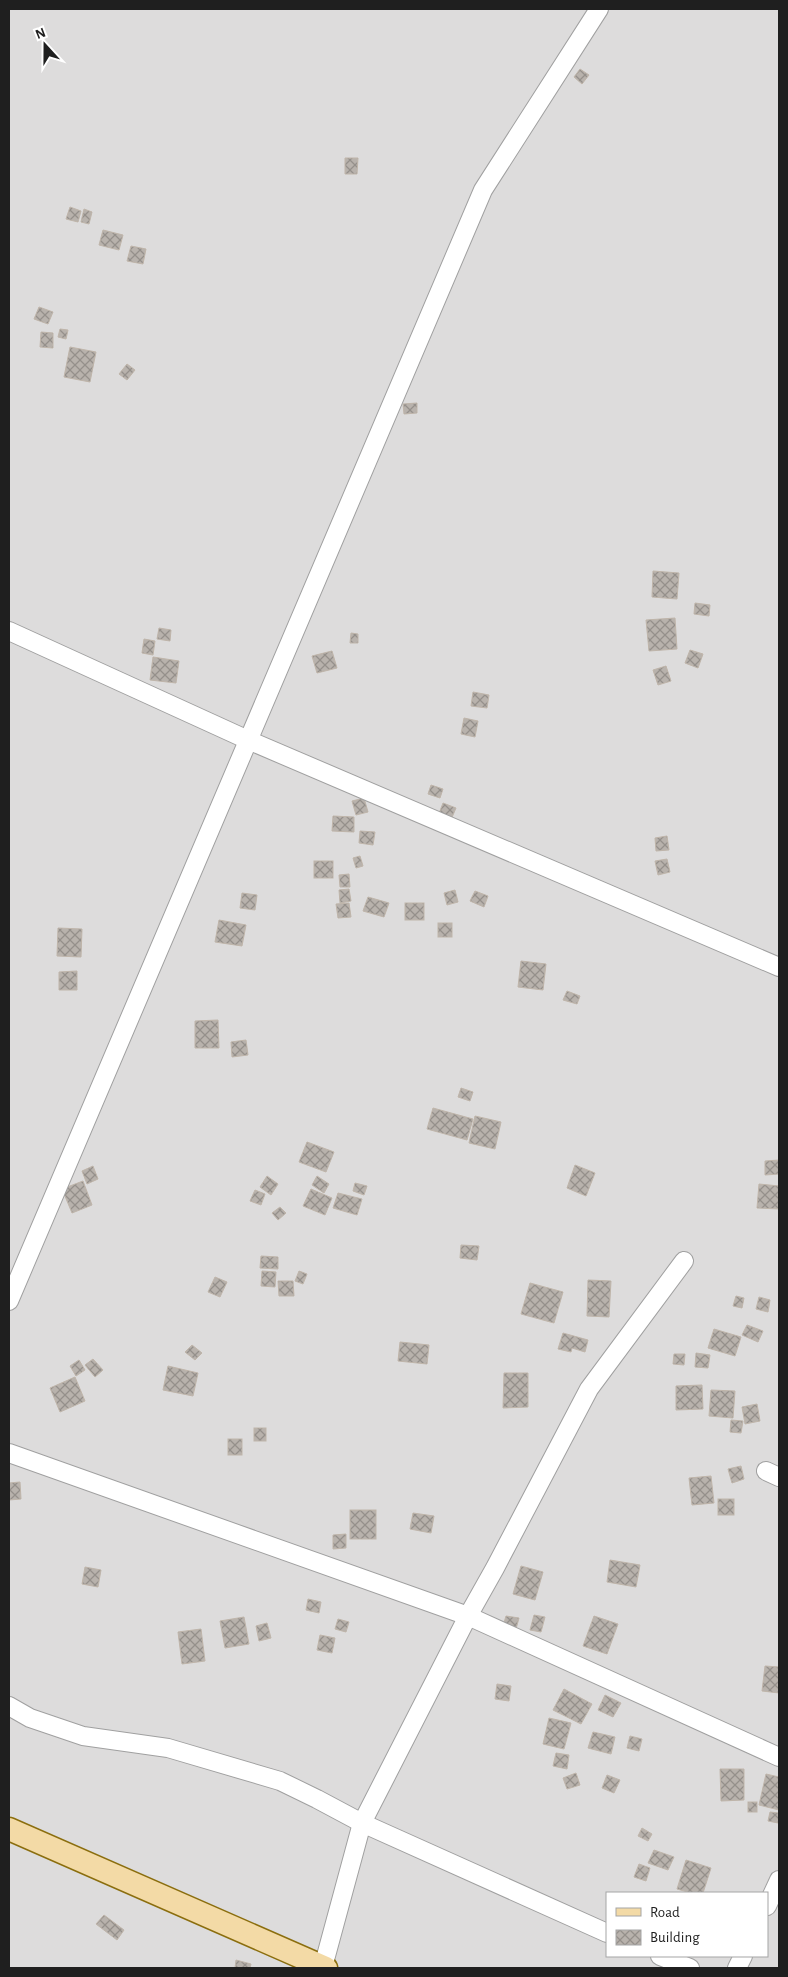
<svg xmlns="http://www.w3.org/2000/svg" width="788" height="1977" font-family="'Alegreya Sans',sans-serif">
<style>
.residential{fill:#dddcdc;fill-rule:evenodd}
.building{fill:url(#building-cross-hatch);stroke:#bfb5aa}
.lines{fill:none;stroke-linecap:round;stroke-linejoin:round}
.minor-casing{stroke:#a0a0a0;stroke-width:20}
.major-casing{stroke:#8b6e0e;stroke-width:25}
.minor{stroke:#fff;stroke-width:18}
.major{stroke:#f3daa6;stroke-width:22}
</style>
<defs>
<pattern id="building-cross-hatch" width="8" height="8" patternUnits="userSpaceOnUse" patternTransform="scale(1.25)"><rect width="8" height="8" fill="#b8b2ac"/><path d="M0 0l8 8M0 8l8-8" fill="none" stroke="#95908b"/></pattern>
</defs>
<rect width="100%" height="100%" fill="#efede6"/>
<path class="residential" d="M9 9H779V1968H9ZM607 1893H767V1956H607Z"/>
<g class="building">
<polygon points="580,69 589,75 582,84 574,77"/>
<polygon points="345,158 358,158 357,174 345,174"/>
<polygon points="70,207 81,211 78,222 66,219"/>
<polygon points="84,209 92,212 89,224 81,222"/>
<polygon points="103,230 123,235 119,250 99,245"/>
<polygon points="131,246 146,249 143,264 127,261"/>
<polygon points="39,307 53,312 48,324 34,319"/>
<polygon points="60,329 68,330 66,339 58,337"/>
<polygon points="41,332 53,333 53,348 40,347"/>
<polygon points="70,347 96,352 90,382 64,377"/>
<polygon points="127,364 135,370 127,380 119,374"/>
<polygon points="417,403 417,413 404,414 403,404"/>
<polygon points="653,571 679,573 677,599 652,597"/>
<polygon points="695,603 710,605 709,616 694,614"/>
<polygon points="675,618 677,649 649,651 646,620"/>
<polygon points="159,628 171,630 170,641 157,639"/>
<polygon points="351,633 358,634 358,643 350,643"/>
<polygon points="144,639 155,641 153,655 142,653"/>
<polygon points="690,650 703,654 698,668 685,663"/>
<polygon points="332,651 337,668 317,673 312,656"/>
<polygon points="153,657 179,661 176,683 150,680"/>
<polygon points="666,666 671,681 658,685 653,670"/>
<polygon points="473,692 489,695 487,708 471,706"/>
<polygon points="464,718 478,721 475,737 461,734"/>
<polygon points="431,785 443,789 440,798 428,794"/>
<polygon points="364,798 368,812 356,815 352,801"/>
<polygon points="443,803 456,808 450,822 438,816"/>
<polygon points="333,816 354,817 354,832 332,831"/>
<polygon points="360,831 375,832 373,845 359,843"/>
<polygon points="667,836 669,850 656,851 655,838"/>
<polygon points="360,856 363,866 356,868 353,858"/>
<polygon points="667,859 670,872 658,875 655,861"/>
<rect x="314" y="861" width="19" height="17"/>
<polygon points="349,874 350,887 340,887 339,875"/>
<polygon points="349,889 351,901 340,903 339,890"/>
<polygon points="455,890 458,902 447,905 444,893"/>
<polygon points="475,891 488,896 484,907 470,901"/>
<polygon points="242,893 257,895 255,910 240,908"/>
<polygon points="368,897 389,903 384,917 363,911"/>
<polygon points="349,903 351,917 338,918 336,904"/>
<rect x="405" y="903" width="19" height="17"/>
<polygon points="219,920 246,925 242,946 215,942"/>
<rect x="438" y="923" width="14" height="14"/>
<polygon points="58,928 82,929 81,957 57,956"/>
<polygon points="521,961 546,964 543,990 518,987"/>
<polygon points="77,971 77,990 59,990 59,972"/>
<polygon points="567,991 580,996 577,1004 563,1000"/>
<polygon points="218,1020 219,1048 195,1048 195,1021"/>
<polygon points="246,1040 248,1055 232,1057 231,1042"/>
<polygon points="461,1088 473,1092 470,1101 458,1097"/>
<polygon points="433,1108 473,1119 467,1140 427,1129"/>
<polygon points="475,1116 501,1122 495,1149 469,1143"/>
<polygon points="307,1142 334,1152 326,1172 299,1162"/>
<polygon points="779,1160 779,1174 765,1175 765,1161"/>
<polygon points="575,1165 595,1173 586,1196 567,1188"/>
<polygon points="93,1166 98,1179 87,1184 82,1171"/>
<polygon points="267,1176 278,1184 271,1195 260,1187"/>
<polygon points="317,1176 329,1184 324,1193 312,1185"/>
<polygon points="83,1181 92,1205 72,1213 62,1189"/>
<polygon points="355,1183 367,1186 364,1195 353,1191"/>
<polygon points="759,1184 779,1186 779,1209 757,1208"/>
<polygon points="311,1189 332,1198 325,1215 303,1206"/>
<polygon points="255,1190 265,1194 261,1205 250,1201"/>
<polygon points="338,1193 362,1199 357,1215 333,1208"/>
<polygon points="280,1207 286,1213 278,1220 272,1213"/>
<polygon points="461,1245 479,1246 477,1260 460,1258"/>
<polygon points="261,1256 278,1257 278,1269 260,1268"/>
<polygon points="262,1271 276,1272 275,1287 261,1286"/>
<polygon points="299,1271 307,1274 303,1284 295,1281"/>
<polygon points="215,1277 227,1282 220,1297 208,1292"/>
<polygon points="588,1280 611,1281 609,1317 587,1316"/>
<polygon points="278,1281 293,1281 294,1296 279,1296"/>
<polygon points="530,1283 563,1292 554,1323 521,1314"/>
<polygon points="736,1296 744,1298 742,1308 733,1306"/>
<polygon points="759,1297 770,1300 768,1312 756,1309"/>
<polygon points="747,1325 763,1331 758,1342 742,1335"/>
<polygon points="714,1329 741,1337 735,1356 708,1348"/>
<polygon points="563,1333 588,1340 585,1352 572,1348 571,1352 558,1349"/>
<polygon points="400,1342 429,1345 427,1364 398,1361"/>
<polygon points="192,1345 202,1353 195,1360 185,1352"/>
<polygon points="696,1353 710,1355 708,1368 695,1367"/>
<polygon points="674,1354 685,1354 684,1365 673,1364"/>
<polygon points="93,1359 103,1370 95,1377 85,1365"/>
<polygon points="79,1360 85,1370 76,1376 70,1366"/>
<polygon points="168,1366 198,1373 193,1396 163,1390"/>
<polygon points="504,1373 528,1373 528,1407 503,1408"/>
<polygon points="75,1377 85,1401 60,1412 50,1388"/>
<polygon points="702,1385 703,1409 676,1410 676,1386"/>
<polygon points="711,1390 735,1391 733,1418 709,1416"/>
<polygon points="757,1404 760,1421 745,1424 742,1407"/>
<polygon points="731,1420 743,1421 741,1433 730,1432"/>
<rect x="254" y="1428" width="12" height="13"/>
<rect x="228" y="1439" width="14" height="16"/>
<polygon points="741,1466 744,1479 732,1483 728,1469"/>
<polygon points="711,1476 714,1503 692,1505 689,1478"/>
<polygon points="20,1482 21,1499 9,1500 9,1483"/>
<rect x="718" y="1499" width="16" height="16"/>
<rect x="350" y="1510" width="26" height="29"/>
<polygon points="413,1513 434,1516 431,1533 410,1529"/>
<polygon points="346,1534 346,1548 333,1549 333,1535"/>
<polygon points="610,1560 640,1565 636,1587 607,1582"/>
<polygon points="521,1566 543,1572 535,1600 513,1594"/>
<polygon points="85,1567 101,1570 98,1587 82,1584"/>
<polygon points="308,1599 321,1602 319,1613 306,1610"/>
<polygon points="534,1615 545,1617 541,1632 530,1630"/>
<polygon points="506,1616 519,1618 516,1629 503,1626"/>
<polygon points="594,1616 618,1624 607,1654 583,1646"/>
<polygon points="244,1617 249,1644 225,1648 220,1621"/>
<polygon points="338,1619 349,1622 346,1632 335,1629"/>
<polygon points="267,1623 271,1638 259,1641 256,1626"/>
<polygon points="201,1629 205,1661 182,1664 178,1632"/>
<polygon points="320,1635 335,1638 332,1653 317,1650"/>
<polygon points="765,1666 779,1667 779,1693 762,1691"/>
<polygon points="497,1684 511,1686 509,1701 495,1699"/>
<polygon points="564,1689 592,1704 581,1724 553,1710"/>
<polygon points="605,1695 621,1703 613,1717 598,1710"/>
<polygon points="549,1718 571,1723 564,1749 543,1744"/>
<polygon points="593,1732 615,1737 611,1754 588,1748"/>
<polygon points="630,1736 642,1739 639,1751 627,1748"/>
<polygon points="556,1753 569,1755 567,1769 553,1766"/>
<polygon points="720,1769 744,1769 744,1800 721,1801"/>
<polygon points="576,1773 580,1785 567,1789 563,1778"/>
<polygon points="766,1774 779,1777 779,1810 759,1805"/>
<polygon points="607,1775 620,1780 614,1793 602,1788"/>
<rect x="748" y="1802" width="9" height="10"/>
<polygon points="770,1812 779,1813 778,1823 768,1821"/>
<polygon points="642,1828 652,1834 648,1841 638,1836"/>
<polygon points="654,1850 674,1857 668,1870 648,1863"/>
<polygon points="686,1860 711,1868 703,1893 691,1893 677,1889"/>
<polygon points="639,1864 650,1868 646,1881 634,1877"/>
<polygon points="104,1915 124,1930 117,1940 96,1924"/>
<polygon points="236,1960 251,1964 250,1968 235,1968"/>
</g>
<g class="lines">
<defs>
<g id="minor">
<polyline points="9,631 248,740 779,967"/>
<polyline points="9,1301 483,190 599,9"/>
<polyline points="9,1453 468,1616 779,1757"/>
<polyline points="766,1471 779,1477"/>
<polyline points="9,1706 30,1718 83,1736 168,1748 280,1781 317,1799 362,1823 607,1933"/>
<polyline points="767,1906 779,1880"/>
<polyline points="660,1956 690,1968"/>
<polyline points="323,1967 362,1823 468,1616 495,1568 589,1389 684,1261"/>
<polyline points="737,1968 743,1956"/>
</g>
<polyline id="major" points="9,1829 326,1968"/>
</defs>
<use href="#minor" class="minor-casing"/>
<use href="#major" class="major-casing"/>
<use href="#minor" class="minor"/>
<use href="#major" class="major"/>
</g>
<rect width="788" height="1977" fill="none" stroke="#1f1f1f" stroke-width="20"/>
<rect x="606" y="1892" width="162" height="65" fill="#ffffff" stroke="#a5a5a5"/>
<rect x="616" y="1908" width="25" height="8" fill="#f3daa6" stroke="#a5a5a5"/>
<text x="650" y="1917" font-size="15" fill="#1f1f1f">Road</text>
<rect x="616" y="1930" width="25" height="15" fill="url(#building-cross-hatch)" stroke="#a5a5a5"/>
<text x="650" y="1942" font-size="15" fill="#1f1f1f">Building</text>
<g transform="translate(45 45) rotate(339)" stroke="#ffffff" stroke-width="4" paint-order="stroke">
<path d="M0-4L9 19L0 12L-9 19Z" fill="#1f1f1f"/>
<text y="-8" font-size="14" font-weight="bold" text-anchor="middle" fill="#1f1f1f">N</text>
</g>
</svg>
